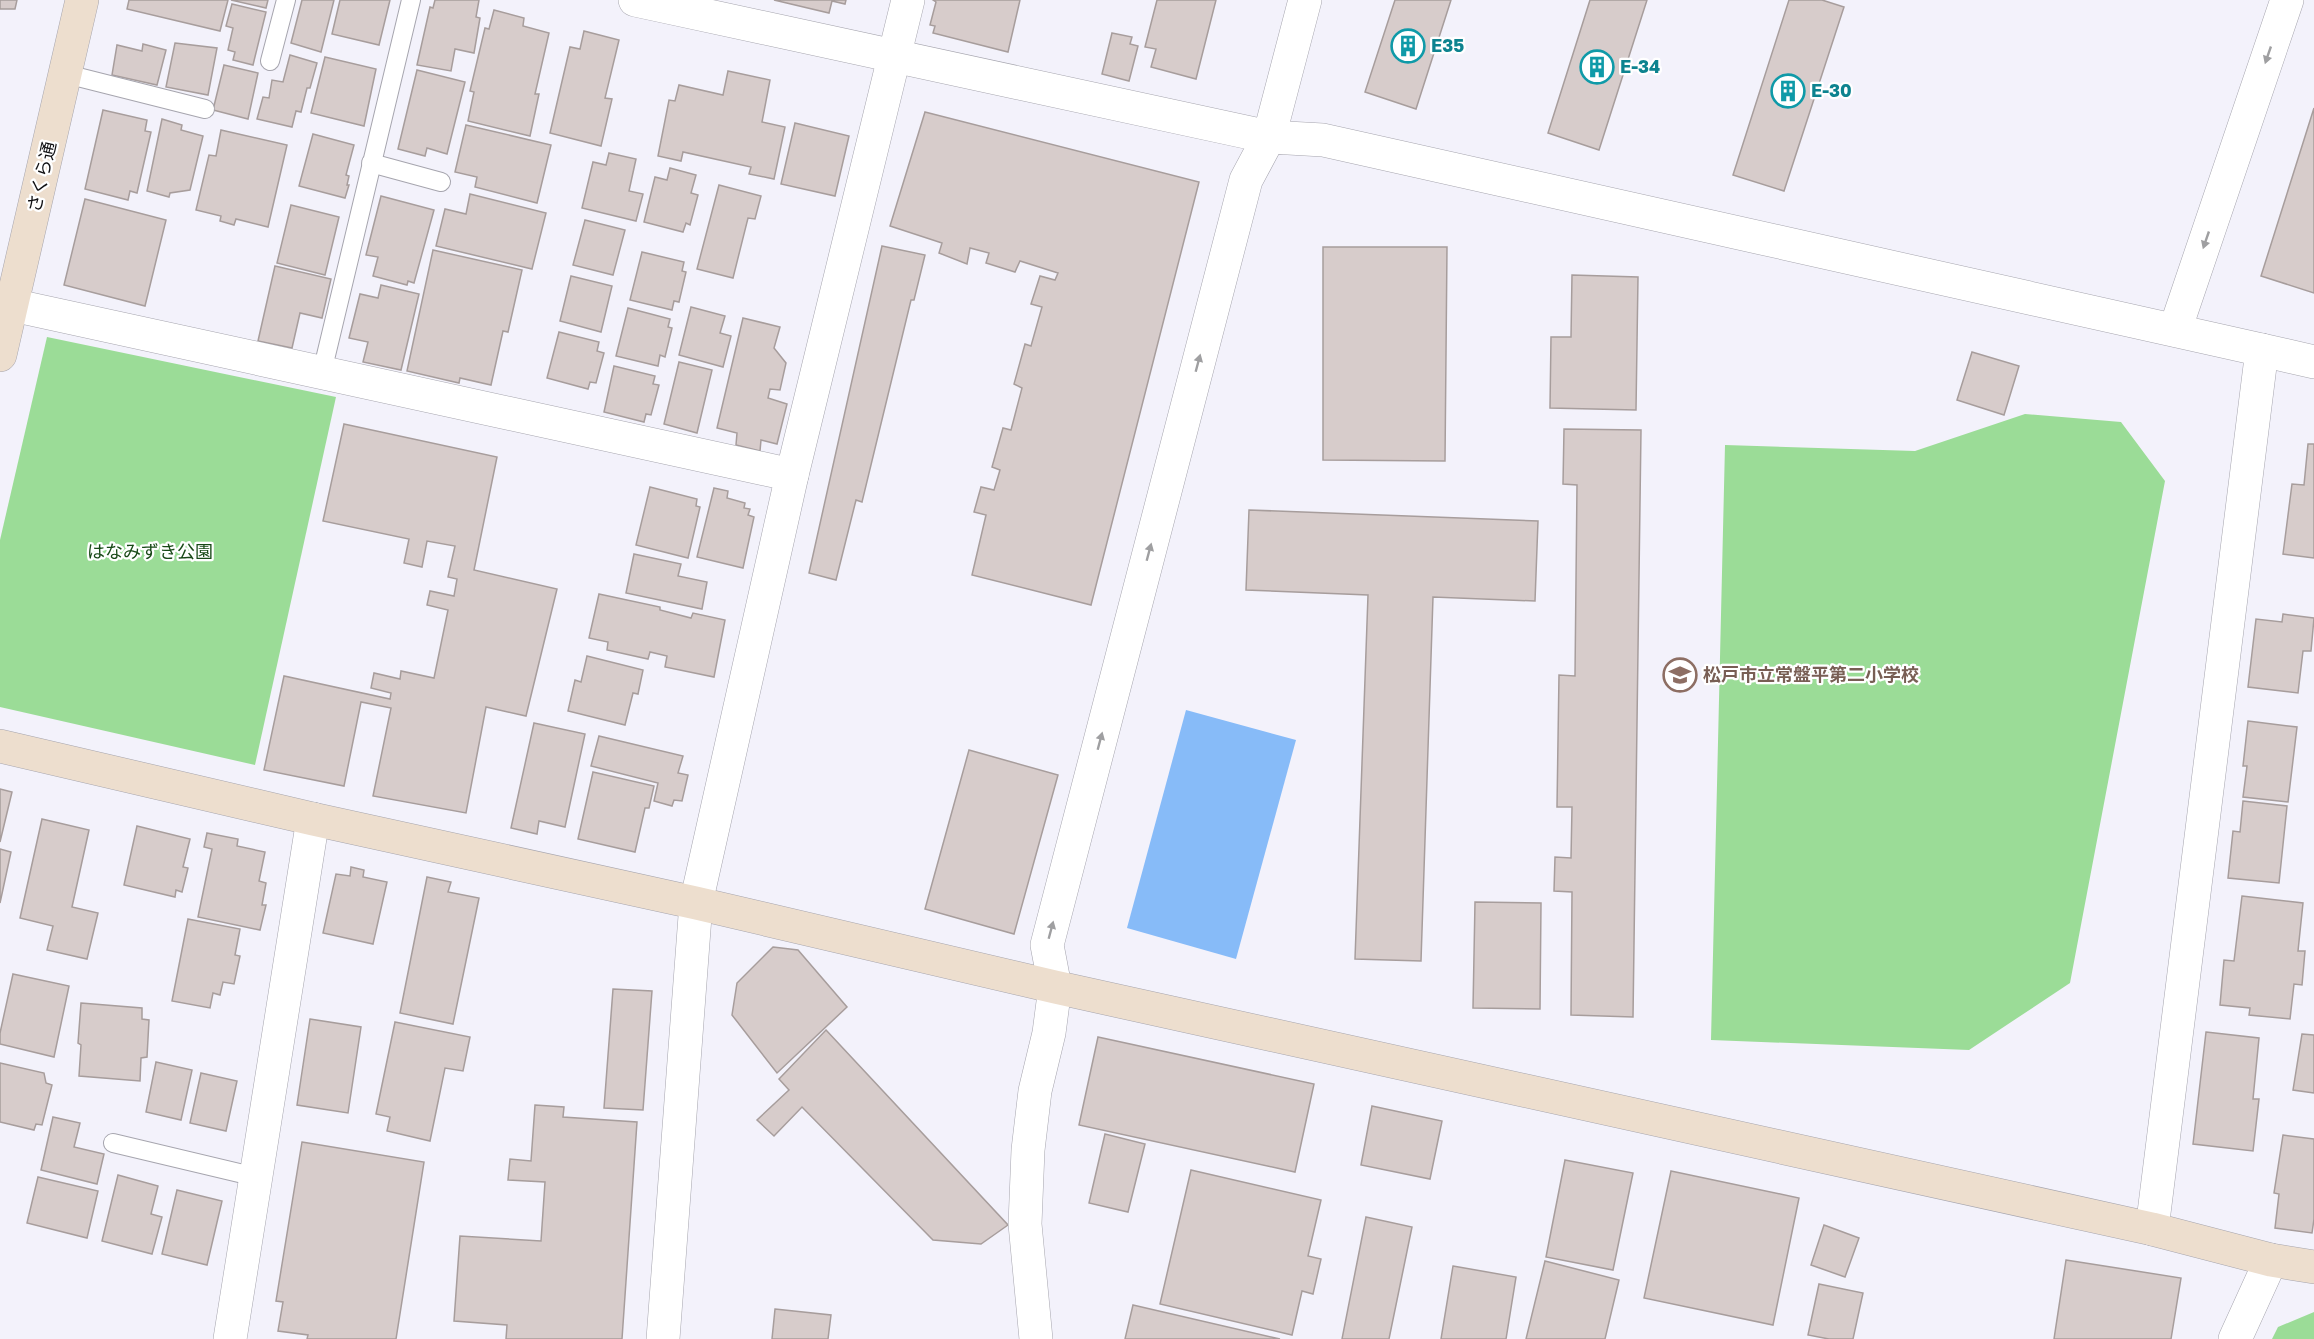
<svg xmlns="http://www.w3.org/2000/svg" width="2314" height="1339" font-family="'Golos Text','Noto Sans JP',sans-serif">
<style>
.green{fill:#9bdc97}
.water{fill:#87bbf8}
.building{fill:#d7cccb;stroke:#a79d9c;stroke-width:1.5}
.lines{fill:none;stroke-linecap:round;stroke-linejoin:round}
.lane-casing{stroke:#a6a5ae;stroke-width:20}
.street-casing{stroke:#a6a5ae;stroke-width:34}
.secondary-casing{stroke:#a6a5ae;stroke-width:34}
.lane{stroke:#fff;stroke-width:18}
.street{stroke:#fff;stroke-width:33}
.secondary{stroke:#eddece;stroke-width:33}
.oneway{fill:#9f9fa1}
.labels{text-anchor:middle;stroke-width:4.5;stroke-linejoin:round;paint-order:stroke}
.culture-label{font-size:18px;font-weight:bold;fill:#0d838f;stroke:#fff;text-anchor:start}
.street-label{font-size:18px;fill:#101013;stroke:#fff}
.park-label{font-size:18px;fill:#184917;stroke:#fff}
.education-label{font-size:18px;font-weight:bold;fill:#785e54;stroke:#fff;text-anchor:start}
</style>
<rect width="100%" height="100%" fill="#f3f2fb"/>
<g class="green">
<polygon points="47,337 336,397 255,765 0,707 0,540"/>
<polygon points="2025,414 2121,422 2165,481 2070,983 1969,1050 1711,1040 1725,445 1915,451"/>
<polygon points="2314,1312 2314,1339 2272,1339 2278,1327"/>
</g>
<polygon class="water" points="1186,710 1296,740 1236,959 1127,928"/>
<g class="building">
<polygon points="0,0 17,0 15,9 0,9"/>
<polygon points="129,0 228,0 220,31 127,9"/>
<polygon points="231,0 268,0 266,8"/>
<polygon points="302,0 334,0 321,52 291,43"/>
<polygon points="340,0 390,0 379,45 332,34"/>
<polygon points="435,0 479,0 476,17 480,18 474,53 455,49 451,71 417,65 430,7 433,8"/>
<polygon points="774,0 846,0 845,4 832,1 829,13"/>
<polygon points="933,0 1020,0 1008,52 933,33 935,26 930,25 936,2"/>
<polygon points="1157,0 1216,0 1196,79 1151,67 1156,49 1145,47"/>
<polygon points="1395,0 1451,0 1416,109 1365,92"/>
<polygon points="1590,0 1647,0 1599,150 1548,133"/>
<polygon points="1789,0 1822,0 1844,7 1784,191 1733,175"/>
<polygon points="232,4 266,12 253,65 233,60 235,52 228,50 233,28 226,26"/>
<polygon points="494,10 524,18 523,26 549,33 535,94 539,94 530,136 468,121 474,92 470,91 485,28 489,29"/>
<polygon points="584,31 619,40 605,98 612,99 601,146 550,133 570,47 580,49"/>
<polygon points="1112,33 1132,37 1130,44 1138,46 1129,81 1102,74"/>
<polygon points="175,43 217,48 208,95 166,87"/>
<polygon points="143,44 166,50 157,85 112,75 117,45 142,51"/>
<polygon points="290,55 317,63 310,88 307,88 301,112 296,111 292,127 257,119 263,97 269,98 272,80 283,82"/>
<polygon points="325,57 376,69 364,126 311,113"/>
<polygon points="224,65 258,73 248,119 213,110"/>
<polygon points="417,70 465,82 447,154 427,148 425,156 398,149"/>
<polygon points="728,71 770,80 762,122 785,127 774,179 749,174 751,167 683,152 681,161 658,156 669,100 675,101 679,85 723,95"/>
<polygon points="2314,108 2314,293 2261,276"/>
<polygon points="103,110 147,120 145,131 151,132 137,193 130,191 128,200 85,189"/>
<polygon points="925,112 1199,182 1091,605 972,575 986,515 974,512 981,487 994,490 1000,470 992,467 1003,428 1011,430 1022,388 1014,384 1025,344 1031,346 1042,307 1031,304 1040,276 1055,280 1058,273 1020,261 1015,272 986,263 989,253 970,248 967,264 939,253 942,243 890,226"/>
<polygon points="162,119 182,125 181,130 203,136 190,190 170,193 169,197 147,191"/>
<polygon points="795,123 849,136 835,196 781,184"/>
<polygon points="466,125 551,145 537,203 475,187 477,177 455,172"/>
<polygon points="221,130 287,145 268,227 236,219 234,225 220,221 221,216 196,210 209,155 216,156"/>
<polygon points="313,134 354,145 346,175 349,176 347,185 349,185 345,198 299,186"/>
<polygon points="609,153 636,159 629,191 643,194 636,221 582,208 593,162 606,165"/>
<polygon points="670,168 696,175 691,193 698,195 690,225 686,223 683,232 644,222 655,177 667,180"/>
<polygon points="719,185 761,196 755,219 748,218 733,278 697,269"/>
<polygon points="470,194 546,213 532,269 436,246 445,209 466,214"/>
<polygon points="381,196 434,210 414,283 408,281 407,285 373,276 378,257 366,255"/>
<polygon points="85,199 166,220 145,306 64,285"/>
<polygon points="291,205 339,217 325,275 277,263"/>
<polygon points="585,220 625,230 613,275 573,265"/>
<polygon points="882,246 925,255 914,300 911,300 862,502 856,500 836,580 809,573"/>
<polygon points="1323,247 1447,247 1445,461 1323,460"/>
<polygon points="433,250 522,270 508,332 503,331 491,385 460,378 459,383 407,371"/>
<polygon points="642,252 684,262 682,271 686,272 679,302 674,301 672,310 630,300"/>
<polygon points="275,266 331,279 322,318 300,313 292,348 258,341"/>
<polygon points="1572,275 1638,277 1636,410 1550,408 1551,337 1571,337"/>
<polygon points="571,276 612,286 601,332 560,321"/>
<polygon points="381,285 419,294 401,370 363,362 368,342 349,338 360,294 378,298"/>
<polygon points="691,307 725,316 720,333 731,336 723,367 679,355"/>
<polygon points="628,308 670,319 668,327 672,328 665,357 660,355 658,366 616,356"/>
<polygon points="743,318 780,327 774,348 786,363 780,390 770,389 768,398 787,404 777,444 761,440 760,451 736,445 737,433 717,428"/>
<polygon points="559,332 599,342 597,351 604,353 596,383 590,382 588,389 547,378"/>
<polygon points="1972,352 2019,366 2004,415 1957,400"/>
<polygon points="679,362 712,370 697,433 664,424"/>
<polygon points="614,366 655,376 653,384 659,385 651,415 646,414 644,422 604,412"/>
<polygon points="344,424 497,457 474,570 557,589 526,716 486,707 466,813 373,796 391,708 361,702 344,786 264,770 284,676 390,699 391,693 371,688 374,673 400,679 401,671 434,678 448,610 427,605 430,591 454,596 457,579 448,577 455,546 427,541 422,567 404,563 409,539 323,521"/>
<polygon points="1564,429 1641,430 1633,1017 1571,1015 1572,892 1554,891 1555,857 1571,858 1572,807 1557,807 1559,675 1575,676 1577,485 1563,484"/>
<polygon points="2308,444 2314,444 2314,558 2283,554 2292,484 2304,485"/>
<polygon points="650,487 697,499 696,506 700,507 688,558 636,545"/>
<polygon points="714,488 728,491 727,498 745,503 744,508 750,509 748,515 754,517 743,568 697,557"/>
<polygon points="1249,510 1538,521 1535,601 1433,597 1421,961 1355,959 1368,595 1246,590"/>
<polygon points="634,554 681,564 678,576 707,582 702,609 626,593"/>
<polygon points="599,594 660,607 660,610 691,618 693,613 725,620 714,677 665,667 667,656 650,652 648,659 607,650 608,642 589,638"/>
<polygon points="2283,614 2314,618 2311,651 2303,651 2298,693 2248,687 2256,619 2282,622"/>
<polygon points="587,656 643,670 638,694 633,693 625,725 568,711 575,680 581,682"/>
<polygon points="2248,721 2297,727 2288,802 2243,797 2247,766 2243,766"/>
<polygon points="534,723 585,734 565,827 539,821 537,834 511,828"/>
<polygon points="599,736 683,756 678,773 688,775 682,801 674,800 672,806 654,801 658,783 591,766"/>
<polygon points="969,750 1058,775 1014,934 925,909"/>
<polygon points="593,772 654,786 649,808 645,808 635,852 578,839"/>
<polygon points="0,789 12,792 0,842"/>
<polygon points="2243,801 2287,806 2279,883 2228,878 2233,831 2240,832"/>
<polygon points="42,819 89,830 72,907 98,913 87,959 47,950 53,926 20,918"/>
<polygon points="137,826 190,839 183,867 188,868 182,892 176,890 175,897 124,885"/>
<polygon points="207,833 238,839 237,846 265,852 259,881 266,883 262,905 266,905 260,930 198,917 212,849 204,847"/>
<polygon points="0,849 11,852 0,903"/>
<polygon points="351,867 364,870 363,877 387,882 373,944 323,933 336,874 350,876"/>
<polygon points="427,877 451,882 448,892 479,898 453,1024 400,1013"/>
<polygon points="2242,896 2303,903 2298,951 2305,951 2302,985 2294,984 2290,1019 2249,1015 2250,1008 2220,1005 2224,960 2234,961"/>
<polygon points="1475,902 1541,903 1540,1009 1473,1008"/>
<polygon points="188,919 240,929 235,955 240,956 234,984 223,982 220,995 213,993 210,1008 172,1001"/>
<polygon points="773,947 798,950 847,1007 777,1073 732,1015 737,983"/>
<polygon points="13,974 69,986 54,1057 0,1044 0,1033"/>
<polygon points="613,989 652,991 643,1110 604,1108"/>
<polygon points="81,1003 142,1008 142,1019 149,1020 147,1057 141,1058 140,1081 79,1076 81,1045 78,1043"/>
<polygon points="310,1019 361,1027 348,1113 297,1105"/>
<polygon points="395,1022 470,1037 463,1071 445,1068 430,1141 387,1131 390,1117 376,1114"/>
<polygon points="826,1030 1008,1225 981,1244 933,1240 802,1107 774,1136 757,1120 789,1090 779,1079"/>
<polygon points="2206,1032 2259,1038 2253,1099 2259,1099 2253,1151 2193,1144"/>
<polygon points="2302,1034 2314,1035 2314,1093 2293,1090"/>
<polygon points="1098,1037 1314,1084 1295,1172 1079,1125"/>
<polygon points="156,1062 192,1070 181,1120 146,1112"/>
<polygon points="0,1063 44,1073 46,1083 52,1085 42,1125 36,1124 34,1130 0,1122"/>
<polygon points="201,1073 237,1081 226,1131 190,1123"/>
<polygon points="535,1105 564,1107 563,1117 637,1122 622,1339 506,1339 507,1325 454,1321 460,1236 541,1241 545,1182 508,1180 510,1159 531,1161"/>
<polygon points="1372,1106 1442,1121 1430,1179 1361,1165"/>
<polygon points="53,1117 80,1123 74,1147 104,1154 97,1184 41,1170"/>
<polygon points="1105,1134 1145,1144 1128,1212 1089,1203"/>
<polygon points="2283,1135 2314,1139 2314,1219 2312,1233 2275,1228 2279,1194 2274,1193"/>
<polygon points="302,1142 424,1162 396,1339 307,1339 308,1335 278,1331 283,1302 276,1301"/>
<polygon points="1565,1160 1633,1173 1613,1270 1546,1257"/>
<polygon points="1191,1170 1321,1200 1308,1256 1321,1259 1313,1294 1302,1291 1292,1335 1160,1304"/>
<polygon points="1671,1171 1799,1198 1773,1325 1644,1298"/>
<polygon points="118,1175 158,1186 151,1214 162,1217 152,1254 102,1241"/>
<polygon points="38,1177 98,1191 87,1238 27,1223"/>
<polygon points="177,1190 222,1201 207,1265 162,1254"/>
<polygon points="1366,1217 1412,1227 1389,1339 1342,1339"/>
<polygon points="1824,1225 1859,1238 1845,1277 1811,1265"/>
<polygon points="2066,1260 2181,1278 2171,1339 2054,1339"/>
<polygon points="1545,1261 1619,1280 1605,1339 1526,1339"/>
<polygon points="1453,1266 1516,1277 1506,1339 1441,1339"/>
<polygon points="1819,1284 1863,1293 1853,1339 1829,1339 1808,1335"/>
<polygon points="1133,1305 1280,1339 1125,1339"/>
<polygon points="775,1309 831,1315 828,1339 772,1339"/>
</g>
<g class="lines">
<defs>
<g id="lane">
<polyline points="270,61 286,0"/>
<polyline points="66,74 205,109"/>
<polyline points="371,163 441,182"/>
<polyline points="322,372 411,0"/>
<polyline points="113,1143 256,1177"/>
</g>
<g id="street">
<polyline points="635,0 1269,137 1305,0"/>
<polyline points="12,305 792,475"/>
<polyline points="2175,330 2287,0"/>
<polyline points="2262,350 2314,362"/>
<polyline points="230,1339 313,819"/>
<polyline points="663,1339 696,903 792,475 908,0"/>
<polyline points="1036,1339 1025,1224 1028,1150 1035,1091 1049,1033 1055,987 1047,945 1246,180 1269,137 1323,140 2262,350 2152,1229"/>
<polyline points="2235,1339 2271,1260"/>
</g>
<g id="secondary">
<polyline points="0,355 82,0"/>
<polyline points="0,746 313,819 696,903 1055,987 2152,1229 2271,1260 2314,1267"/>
</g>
</defs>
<use href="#lane" class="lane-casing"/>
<use href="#street" class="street-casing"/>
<use href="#secondary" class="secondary-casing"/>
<use href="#lane" class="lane"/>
<use href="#street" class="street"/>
<use href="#secondary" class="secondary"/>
</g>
<defs><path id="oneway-solid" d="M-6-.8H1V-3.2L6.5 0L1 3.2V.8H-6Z" transform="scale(1.5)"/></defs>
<g class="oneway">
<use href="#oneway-solid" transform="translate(2268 55) rotate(109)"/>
<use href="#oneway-solid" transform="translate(2206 240) rotate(109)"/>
<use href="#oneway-solid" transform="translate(1198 363) rotate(-75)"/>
<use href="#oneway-solid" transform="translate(1149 552) rotate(-75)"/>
<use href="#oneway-solid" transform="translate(1100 741) rotate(-75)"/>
<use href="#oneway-solid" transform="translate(1051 930) rotate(-75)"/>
</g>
<defs>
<symbol id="building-ring" viewBox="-11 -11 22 22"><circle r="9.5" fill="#fff" stroke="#0f9aa8" stroke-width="1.5"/><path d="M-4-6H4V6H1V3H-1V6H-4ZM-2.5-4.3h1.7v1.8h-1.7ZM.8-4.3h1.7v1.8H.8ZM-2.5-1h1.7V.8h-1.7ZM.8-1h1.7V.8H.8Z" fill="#0f9aa8"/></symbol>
<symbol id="school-ring" viewBox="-11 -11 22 22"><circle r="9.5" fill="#fff" stroke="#8d6e63" stroke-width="1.5"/><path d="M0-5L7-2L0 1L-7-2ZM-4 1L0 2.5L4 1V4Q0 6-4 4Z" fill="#8d6e63"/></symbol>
</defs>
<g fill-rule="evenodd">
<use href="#building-ring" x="1389" y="27" width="38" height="38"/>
<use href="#building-ring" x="1578" y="48" width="38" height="38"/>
<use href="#building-ring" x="1769" y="72" width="38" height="38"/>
<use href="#school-ring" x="1661" y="656" width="38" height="38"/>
</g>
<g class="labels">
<g class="culture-label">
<text x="1431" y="52">E35</text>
<text x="1620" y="73">E-34</text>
<text x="1811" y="97">E-30</text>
</g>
<g class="street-label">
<text transform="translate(42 177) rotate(-77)" y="6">さくら通</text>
</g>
<g class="park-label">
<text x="150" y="558">はなみずき公園</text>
</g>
<g class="education-label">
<text x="1703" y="681">松戸市立常盤平第二小学校</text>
</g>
</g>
</svg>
